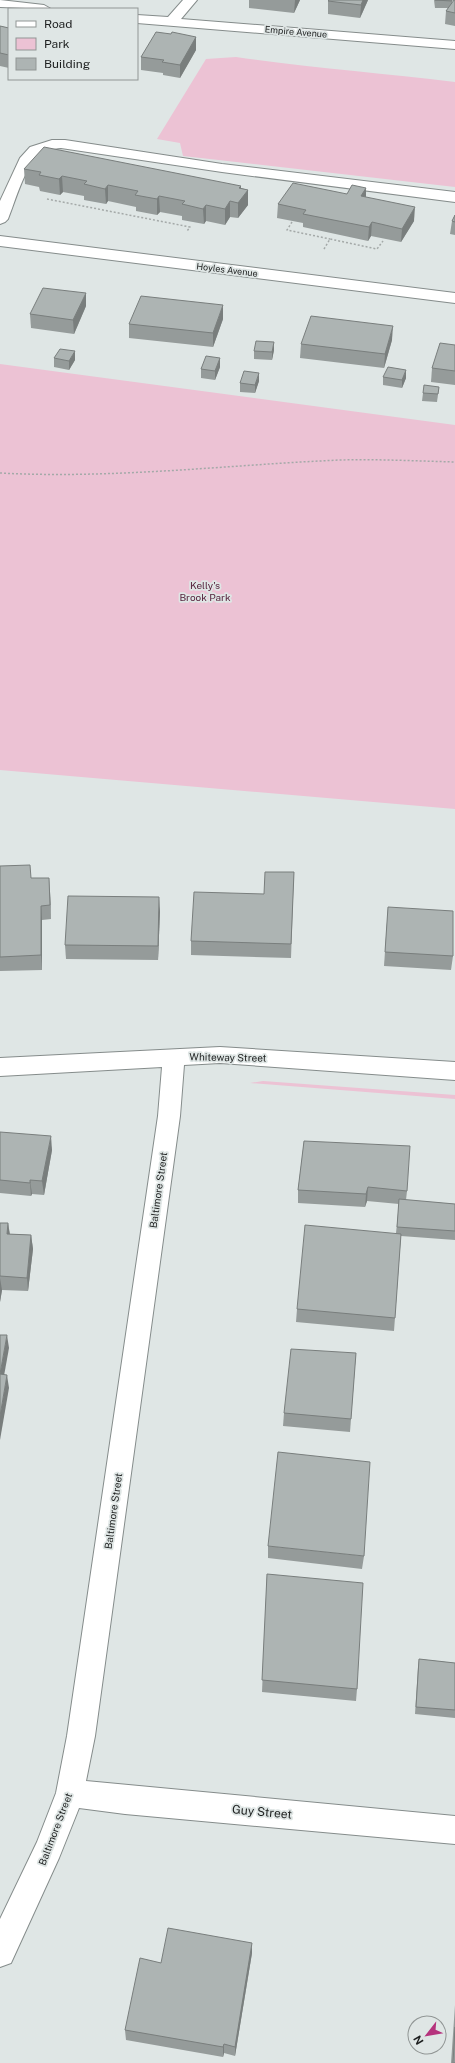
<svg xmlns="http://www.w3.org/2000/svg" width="455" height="2063" font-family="'Public Sans',sans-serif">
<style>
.green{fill:#ecc2d4}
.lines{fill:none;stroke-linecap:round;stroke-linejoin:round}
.minor-casing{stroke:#858c8b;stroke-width:2}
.path{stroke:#a4a9a8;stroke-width:1.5;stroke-dasharray:2 2;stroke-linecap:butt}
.minor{fill:#fff;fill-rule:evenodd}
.wall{fill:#959b9a}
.shaded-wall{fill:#797e7d}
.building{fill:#adb4b3;stroke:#797e7d}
.labels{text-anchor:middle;stroke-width:3.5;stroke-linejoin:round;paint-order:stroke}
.far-street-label{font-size:9px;fill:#1c1e1e;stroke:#dfe6e5}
.park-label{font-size:10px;fill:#56223d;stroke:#dfe6e5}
.street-label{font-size:10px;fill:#1c1e1e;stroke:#dfe6e5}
.near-street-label{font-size:12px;fill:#1c1e1e;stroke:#dfe6e5}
</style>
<rect width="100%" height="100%" fill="#dfe6e5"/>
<g class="green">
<path d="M236 57C309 68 382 73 455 82V187L183 156 180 143 157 139 206 59Z"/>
<polygon points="0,364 455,425 455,809 0,770"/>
<polygon points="263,1081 455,1095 455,1099 250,1083"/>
</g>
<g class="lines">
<defs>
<g id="minor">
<polygon points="0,0 44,5 51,9 0,7"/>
<polygon points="183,0 197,0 181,19 455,41 455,49 137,23 137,15 168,17"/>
<path d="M52 140H65L222 164 455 192V202L222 172 61 148C53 149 46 149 40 154 25 165 15 202 8 219L5 222 0 224V201L20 158 30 147Z"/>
<polygon points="0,236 455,293 455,303 0,246"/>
<polygon points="220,1047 455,1062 455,1080 220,1063 184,1065 180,1116 95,1736 86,1781 455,1816 455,1844 125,1814 79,1808 59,1858 11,1963 0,1967 0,1919 37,1842 56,1793 67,1736 158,1116 162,1067 0,1076 0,1058"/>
</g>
</defs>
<use href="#minor" class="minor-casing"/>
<g class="path">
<polyline points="47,199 190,227 187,231"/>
<polyline points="292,222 287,230 330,239"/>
<polyline points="324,249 330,239 377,249 383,241"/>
<path d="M0 473C114 479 226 465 340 460 378 459 417 461 455 462"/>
</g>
<use href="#minor" class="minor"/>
</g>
<g class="wall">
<polygon points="249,0 300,0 294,13 249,8"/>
<polygon points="368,0 360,18 328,14 328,1"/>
<polygon points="434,0 452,0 452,3 455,0 455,26 445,24 446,11 448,8 435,8"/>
<polygon points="0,26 9,28 9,68 0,66"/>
<polygon points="196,37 196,50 180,78 163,75 163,73 141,70 141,57"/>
<polygon points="24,169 241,186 241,188 248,190 248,205 238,218 230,217 225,225 206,221 204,224 182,220 182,216 160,212 157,215 136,211 136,207 108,201 106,204 84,200 84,196 63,192 60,195 40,191 39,187 25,184"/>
<polygon points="366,188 366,197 414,221 401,242 371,236 368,241 303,227 303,223 277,218 278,204 347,194"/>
<polygon points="455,215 455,235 450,234 452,221"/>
<polygon points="86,306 74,334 31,328 30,314"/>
<polygon points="223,319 213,347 129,338 129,324"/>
<polygon points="392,340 384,368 300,358 301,344"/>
<polygon points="455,345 455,385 431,382 432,368"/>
<polygon points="274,350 272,360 254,359 254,351"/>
<polygon points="54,358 75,360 69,370 54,367"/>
<polygon points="220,358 220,367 215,380 201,378 201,369"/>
<polygon points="383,377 406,378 402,388 383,385"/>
<polygon points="259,381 255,393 240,392 240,383"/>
<polygon points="439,387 437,402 422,401 423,393"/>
<polygon points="0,866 31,878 50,892 51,919 42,920 42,970 0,971"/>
<polygon points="294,872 291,958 191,955 191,941 264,894"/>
<polygon points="388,907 453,956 451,970 384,966"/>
<polygon points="160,911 158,960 66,959 65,945"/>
<polygon points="0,1132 52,1150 44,1195 32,1194 31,1196 0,1193"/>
<polygon points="304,1141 407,1191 406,1200 455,1204 455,1240 401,1236 394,1331 296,1322 297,1309 396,1233 399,1204 367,1201 365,1207 298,1203 298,1190"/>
<polygon points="0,1223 8,1223 10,1234 31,1235 33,1249 28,1291 2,1290 0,1302"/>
<polygon points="356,1353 350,1432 283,1426 284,1413"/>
<polygon points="268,1546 364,1556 362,1569 268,1558"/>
<polygon points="267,1574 357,1689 356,1701 262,1692"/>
<polygon points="419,1659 455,1663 455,1718 415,1714 418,1667"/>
<polygon points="252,1953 235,2056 224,2053 223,2057 126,2040 125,2030 161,1963"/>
<polygon points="455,2003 455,2063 451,2063 455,2005"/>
</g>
<g class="shaded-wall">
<polygon points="295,0 300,0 294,13"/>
<polygon points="363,0 368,0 360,18 361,5"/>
<polygon points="196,37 196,50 180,78 180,65"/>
<polygon points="62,176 63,192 60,195 59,179"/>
<polygon points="108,185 108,201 106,204 105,189"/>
<polygon points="241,186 241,199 248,190 248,205 238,218 238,203 239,188"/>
<polygon points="366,188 366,201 361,196"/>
<polygon points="159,196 160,212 157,215 157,199"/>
<polygon points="230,201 230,217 225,225 225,209"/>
<polygon points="206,205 206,221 204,224 203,209"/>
<polygon points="415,207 414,221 401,242 402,229"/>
<polygon points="372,222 371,236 368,241 369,227"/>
<polygon points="86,293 86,306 74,334 73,320"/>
<polygon points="223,305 223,319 213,347 213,333"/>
<polygon points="393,326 392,340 384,368 385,354"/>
<polygon points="274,342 274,350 272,360 272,352"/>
<polygon points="75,351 75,360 69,370 69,361"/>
<polygon points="220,358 220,367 215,380 215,371"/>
<polygon points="406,370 406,378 402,388 402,380"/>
<polygon points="259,373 259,381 255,393 255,385"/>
<polygon points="49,878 50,892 51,919 50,905"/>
<polygon points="159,897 160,911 158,960 158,946"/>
<polygon points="41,906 42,920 42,970 41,955"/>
<polygon points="51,1136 52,1150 44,1195 42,1181"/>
<polygon points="30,1180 32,1194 31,1196 30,1183"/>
<polygon points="368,1187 367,1201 365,1207 366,1194"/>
<polygon points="8,1223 10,1237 7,1234"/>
<polygon points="31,1235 33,1249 28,1291 27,1278"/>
<polygon points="0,1278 2,1290 0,1302"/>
<polygon points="7,1335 9,1348 2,1387 0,1374"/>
<polygon points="7,1375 9,1388 0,1440 0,1416"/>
<polygon points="252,1943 252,1953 235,2056 235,2047"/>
<polygon points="224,2044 224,2053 223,2057 223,2047"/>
</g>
<g class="building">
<polygon points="329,0 363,0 361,5 328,1"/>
<polygon points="435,0 452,0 452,1"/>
<polygon points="454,0 455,0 455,13 446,11"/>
<polygon points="0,26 9,28 9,55 0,53"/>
<polygon points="156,32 171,34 172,32 196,37 180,65 162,62 164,60 141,57"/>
<polygon points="44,147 241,186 239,188 248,190 238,203 230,201 225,209 206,205 203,209 182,204 185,201 159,196 157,199 135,195 138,191 108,185 105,189 84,184 87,181 62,176 59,179 39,175 41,172 24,169"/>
<polygon points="293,183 347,194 352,185 366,188 361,196 415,207 402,229 372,222 369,227 303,214 306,210 278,204"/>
<polygon points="455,215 455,222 452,221"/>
<polygon points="43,288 86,293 73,320 30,314"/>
<polygon points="141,296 223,305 213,333 129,324"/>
<polygon points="311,316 393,326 385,354 301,344"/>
<polygon points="256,341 274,342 272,352 254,351"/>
<polygon points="440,343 455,345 455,371 432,368"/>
<polygon points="60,349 75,351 69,361 54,358"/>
<polygon points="206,356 220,358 215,371 201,369"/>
<polygon points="388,367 406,370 402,380 383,377"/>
<polygon points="244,371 259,373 255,385 240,383"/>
<polygon points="424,385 439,387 438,394 423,393"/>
<polygon points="30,865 31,878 49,878 50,905 41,906 41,955 0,957 0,866"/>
<polygon points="265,872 294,872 291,944 191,941 194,892 264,894"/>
<polygon points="68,896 159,897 158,946 65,945"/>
<polygon points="388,907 453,911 453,956 385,952"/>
<polygon points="0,1132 51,1136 42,1181 30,1180 30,1183 0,1180"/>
<polygon points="304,1141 410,1146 407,1191 368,1187 366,1194 298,1190"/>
<polygon points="399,1199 455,1204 455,1231 397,1227"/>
<polygon points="0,1223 8,1223 7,1234 31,1235 27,1278 0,1276"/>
<polygon points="305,1225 401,1234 395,1318 297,1309"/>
<polygon points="0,1335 7,1335 0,1374 7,1375 0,1416"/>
<polygon points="291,1349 356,1353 351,1419 284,1413"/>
<polygon points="278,1452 370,1462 364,1556 268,1546"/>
<polygon points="267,1574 363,1583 357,1689 262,1680"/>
<polygon points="419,1659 455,1663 455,1710 416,1707"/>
<polygon points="168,1928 252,1943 235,2047 224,2044 223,2047 125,2030 140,1958 161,1963"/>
<polygon points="455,2027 455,2063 453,2063"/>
</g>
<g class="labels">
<g class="far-street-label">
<text transform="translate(296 32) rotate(5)" y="3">Empire Avenue</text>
<text transform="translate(227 270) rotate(7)" y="3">Hoyles Avenue</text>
</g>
<g class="park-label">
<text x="205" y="589">Kelly's<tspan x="205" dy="12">Brook Park</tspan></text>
</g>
<g class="street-label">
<text transform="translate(228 1057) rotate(1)" y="4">Whiteway Street</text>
<text transform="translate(158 1190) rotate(-82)" y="4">Baltimore Street</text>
<text transform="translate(113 1511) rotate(-82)" y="4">Baltimore Street</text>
<text transform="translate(55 1829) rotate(-69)" y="4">Baltimore Street</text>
</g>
<g class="near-street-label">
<text transform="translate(262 1812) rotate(5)" y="4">Guy Street</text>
</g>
</g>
<rect x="8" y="8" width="130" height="72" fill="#dfe6e5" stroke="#919695"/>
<rect x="16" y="21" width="20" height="6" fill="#ffffff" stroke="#919695"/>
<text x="44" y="28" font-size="12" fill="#1c1e1e">Road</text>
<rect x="16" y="38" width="20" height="12" fill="#ecc2d4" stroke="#919695"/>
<text x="44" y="48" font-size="12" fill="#1c1e1e">Park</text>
<rect x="16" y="58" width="20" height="12" fill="#adb4b3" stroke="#919695"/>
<text x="44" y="68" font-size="12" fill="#1c1e1e">Building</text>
<g transform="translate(427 2035) rotate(239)"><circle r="19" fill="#dfe6e5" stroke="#919695"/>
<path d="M0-3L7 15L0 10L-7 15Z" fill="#b5337d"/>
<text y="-6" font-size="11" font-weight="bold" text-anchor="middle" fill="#1c1e1e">N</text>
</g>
</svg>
